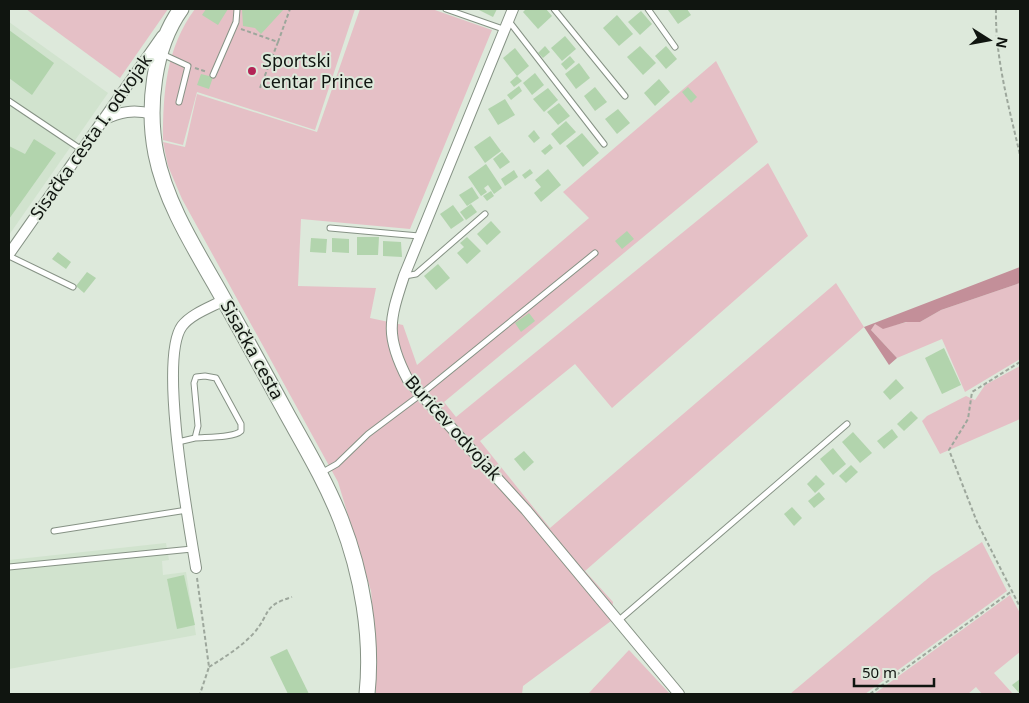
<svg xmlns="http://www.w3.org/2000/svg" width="1029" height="703" font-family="'Noto Sans',sans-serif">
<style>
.built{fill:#d1e3ce}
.green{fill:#e5c0c6}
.forest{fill:#c38f99}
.building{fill:#b2d4ad}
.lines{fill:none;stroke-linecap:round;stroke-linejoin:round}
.lane-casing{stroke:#869285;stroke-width:7}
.street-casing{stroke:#869285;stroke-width:12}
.secondary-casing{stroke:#869285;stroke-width:17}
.path{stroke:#9da79c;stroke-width:2;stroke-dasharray:4 2.5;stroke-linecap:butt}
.lane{stroke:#fff;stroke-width:5}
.street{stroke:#fff;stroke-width:10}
.secondary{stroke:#fff;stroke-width:15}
.poi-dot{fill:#b32456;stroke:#dde9db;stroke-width:2}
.labels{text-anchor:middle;stroke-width:4;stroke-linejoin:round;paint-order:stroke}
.poi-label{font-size:18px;fill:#101510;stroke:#dde9db;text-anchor:start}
.street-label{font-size:18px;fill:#101510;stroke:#dde9db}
</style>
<rect width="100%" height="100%" fill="#dde9db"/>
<g class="built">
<polygon points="9,22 108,93 9,235"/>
<polygon points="166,543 169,560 162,561 163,575 186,572 196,635 9,669 9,560"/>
</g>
<g class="green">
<polygon points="26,9 168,9 120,78"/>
<path d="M195 9H355L315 130 197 92 183 145 163 140C163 92 166 48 195 9Z"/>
<polygon points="360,9 432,9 492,30 410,229 301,219 298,286 376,288 370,318 403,325 417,365 589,218 563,192 716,61 758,142 444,402 456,417 768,163 808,236 612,408 575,364 480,441 550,528 836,283 864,327 585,571 613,602 611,621 523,686 522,694 376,694 375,638 371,591 338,482 182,199 168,166 163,142 185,147 197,94 317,132"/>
<polygon points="1020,283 1020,359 965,392 942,339 897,358 871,330 875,324 883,328 907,322 920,322 941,310"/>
<polygon points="1020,366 1020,419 940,454 922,421 927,416 966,396 975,400 985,385"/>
<polygon points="982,542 1007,591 865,694 790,694 932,575"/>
<polygon points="1010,595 1020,613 1020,652 994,673 1013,694 982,694 976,687 968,694 874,694"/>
<polygon points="629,650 670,694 588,694"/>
</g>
<polygon class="forest" points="1020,267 1020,283 941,310 920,322 906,322 883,329 875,324 871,330 897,358 889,365 864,327"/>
<g class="building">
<polygon points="206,9 228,9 218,25 202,15"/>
<polygon points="242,9 284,9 261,34 255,28 243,26"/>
<polygon points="477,9 497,9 493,17"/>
<polygon points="526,9 546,9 552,16 538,29 523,12"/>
<polygon points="669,9 687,9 691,15 678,24 668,10"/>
<polygon points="641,11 652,24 640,35 628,22"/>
<polygon points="617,15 633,34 619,46 603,28"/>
<polygon points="9,30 54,63 32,95 9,78"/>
<polygon points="565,36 576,49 562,61 551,48"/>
<polygon points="545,46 550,52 543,58 538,53"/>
<polygon points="640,46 656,63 643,75 627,57"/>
<polygon points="666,46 677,59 666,69 655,56"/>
<polygon points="515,48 529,66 517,76 503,58"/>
<polygon points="570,56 575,62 566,70 561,64"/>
<polygon points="579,63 590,78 576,89 565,74"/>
<polygon points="535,73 544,85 532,95 523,83"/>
<polygon points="201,74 213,77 209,89 197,85"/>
<polygon points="517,76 522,81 514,87 510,82"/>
<polygon points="659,79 670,92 655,106 644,93"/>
<polygon points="519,86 522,91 511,100 507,95"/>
<polygon points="595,87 607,102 595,111 584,96"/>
<polygon points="688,87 697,97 691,103 682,92"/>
<polygon points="548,88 558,100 544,112 533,99"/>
<polygon points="505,99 515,115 498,125 488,109"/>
<polygon points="559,103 570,116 558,125 547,112"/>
<polygon points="618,109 630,123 617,134 605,119"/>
<polygon points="566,121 576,132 560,145 551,134"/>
<polygon points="534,130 540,138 534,143 528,136"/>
<polygon points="582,133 599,153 583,167 566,146"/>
<polygon points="490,136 501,151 485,163 474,147"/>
<polygon points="34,139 56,153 9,219 9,146 25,154"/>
<polygon points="550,144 553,148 545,155 541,151"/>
<polygon points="502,152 510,162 500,169 493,159"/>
<polygon points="486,164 502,188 494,194 488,185 484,188 487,192 481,196 468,177"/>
<polygon points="530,169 533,173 525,179 522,175"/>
<polygon points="548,169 561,185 541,202 534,193 541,187 535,180"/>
<polygon points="514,170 518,177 505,186 501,179"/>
<polygon points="472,187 479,198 467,206 459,195"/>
<polygon points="491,191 494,196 487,201 483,196"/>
<polygon points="471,204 477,212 466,220 460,212"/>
<polygon points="453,205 464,220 451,229 440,214"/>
<polygon points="491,221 501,232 487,245 477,234"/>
<polygon points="627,231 634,239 622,249 615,241"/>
<polygon points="357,237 379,237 378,255 357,255"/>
<polygon points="467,237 481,251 467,264 457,253 464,247 460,243"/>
<polygon points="311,238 327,239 326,253 310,252"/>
<polygon points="332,238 349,239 349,253 332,252"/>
<polygon points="383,241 401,242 402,257 383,256"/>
<polygon points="58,252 71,262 66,269 52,259"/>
<polygon points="438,264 450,278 436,290 424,276"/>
<polygon points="87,272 96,278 84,293 76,286"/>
<polygon points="529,313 535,321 521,332 515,323"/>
<polygon points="944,348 961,385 942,394 925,358"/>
<polygon points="896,379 904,388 890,400 883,392"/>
<polygon points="911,411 918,418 904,431 897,424"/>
<polygon points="892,429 898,437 884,449 877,441"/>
<polygon points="853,432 872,453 860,463 842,442"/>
<polygon points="833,448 846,464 833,475 820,459"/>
<polygon points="524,451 534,462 524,471 514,459"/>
<polygon points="851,465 858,472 846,483 839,476"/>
<polygon points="816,475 825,484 815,493 807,484"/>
<polygon points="819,492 825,499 814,508 808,501"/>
<polygon points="792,507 802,518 794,526 784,514"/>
<polygon points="184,575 195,625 177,629 167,579"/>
<polygon points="287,649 309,694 288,694 270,657"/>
<polygon points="1020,679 1020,694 1012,685"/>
</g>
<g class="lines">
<defs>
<g id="lane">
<polyline points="446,9 503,29"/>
<polyline points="554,9 625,96"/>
<polyline points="648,9 675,47"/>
<polyline points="508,20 604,144"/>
<polyline points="162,54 188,66 179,102"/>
<polyline points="213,75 236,22 237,9"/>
<polyline points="9,101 82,150"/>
<polyline points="330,228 419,236"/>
<polyline points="9,256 73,287"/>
<polyline points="405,276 416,274 485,214"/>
<path d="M178 442 195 438C206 437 234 438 241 431V424L216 378 205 376 196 377 194 383 198 426 195 438"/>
<polyline points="321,473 337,464 368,434 420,395 595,253"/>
<polyline points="54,531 187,510"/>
<polyline points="9,567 192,549"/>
<polyline points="618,621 847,424"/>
</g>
<g id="street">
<path d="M513 9 404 276C389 321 385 336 408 380L526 510 679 694"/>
<path d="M103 120C120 112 133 109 152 114"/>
<polyline points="9,254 162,36"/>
<path d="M196 568C189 524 158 359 182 326 191 314 211 307 224 300"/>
</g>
<path id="secondary" d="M181 9C153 48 147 108 156 154 165 200 192 244 215 284 240 328 264 372 288 416 307 450 327 484 341 520 362 574 373 637 367 694"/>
</defs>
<use href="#lane" class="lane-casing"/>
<use href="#street" class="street-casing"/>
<use href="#secondary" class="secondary-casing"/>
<g class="path">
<path d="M996 9C995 58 1009 107 1020 155"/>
<polyline points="241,29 278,42 260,88"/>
<polyline points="278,42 290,9"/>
<polyline points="195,68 207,72"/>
<polyline points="1020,362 972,392 968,419 949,450 977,522 1020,607"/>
<polyline points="197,578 209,667 200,694"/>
<path d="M209 667C225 657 241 647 254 633 271 613 262 606 292 597"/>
<polyline points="870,694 1012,591"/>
</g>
<use href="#lane" class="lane"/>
<use href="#street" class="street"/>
<use href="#secondary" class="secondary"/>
</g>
<circle class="poi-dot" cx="252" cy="71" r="5"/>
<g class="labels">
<g class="poi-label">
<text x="262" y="67">Sportski<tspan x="262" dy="21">centar Prince</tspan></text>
</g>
<g class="street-label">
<text transform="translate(91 137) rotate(-55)" y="6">Sisačka cesta I. odvojak</text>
<text transform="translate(252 350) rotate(61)" y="6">Sisačka cesta</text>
<text transform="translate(453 428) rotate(48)" y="6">Burićev odvojak</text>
</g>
</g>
<rect width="1029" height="703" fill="none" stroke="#101510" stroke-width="20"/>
<g transform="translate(989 40) rotate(101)" stroke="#dde9db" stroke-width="4" paint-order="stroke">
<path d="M0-4L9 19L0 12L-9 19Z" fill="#101510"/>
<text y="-8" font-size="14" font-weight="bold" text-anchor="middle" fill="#101510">N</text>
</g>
<path d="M854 678v8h80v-8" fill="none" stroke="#101510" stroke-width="2.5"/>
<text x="862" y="678" font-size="15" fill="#101510" stroke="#dde9db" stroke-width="4" paint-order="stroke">50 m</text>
</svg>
